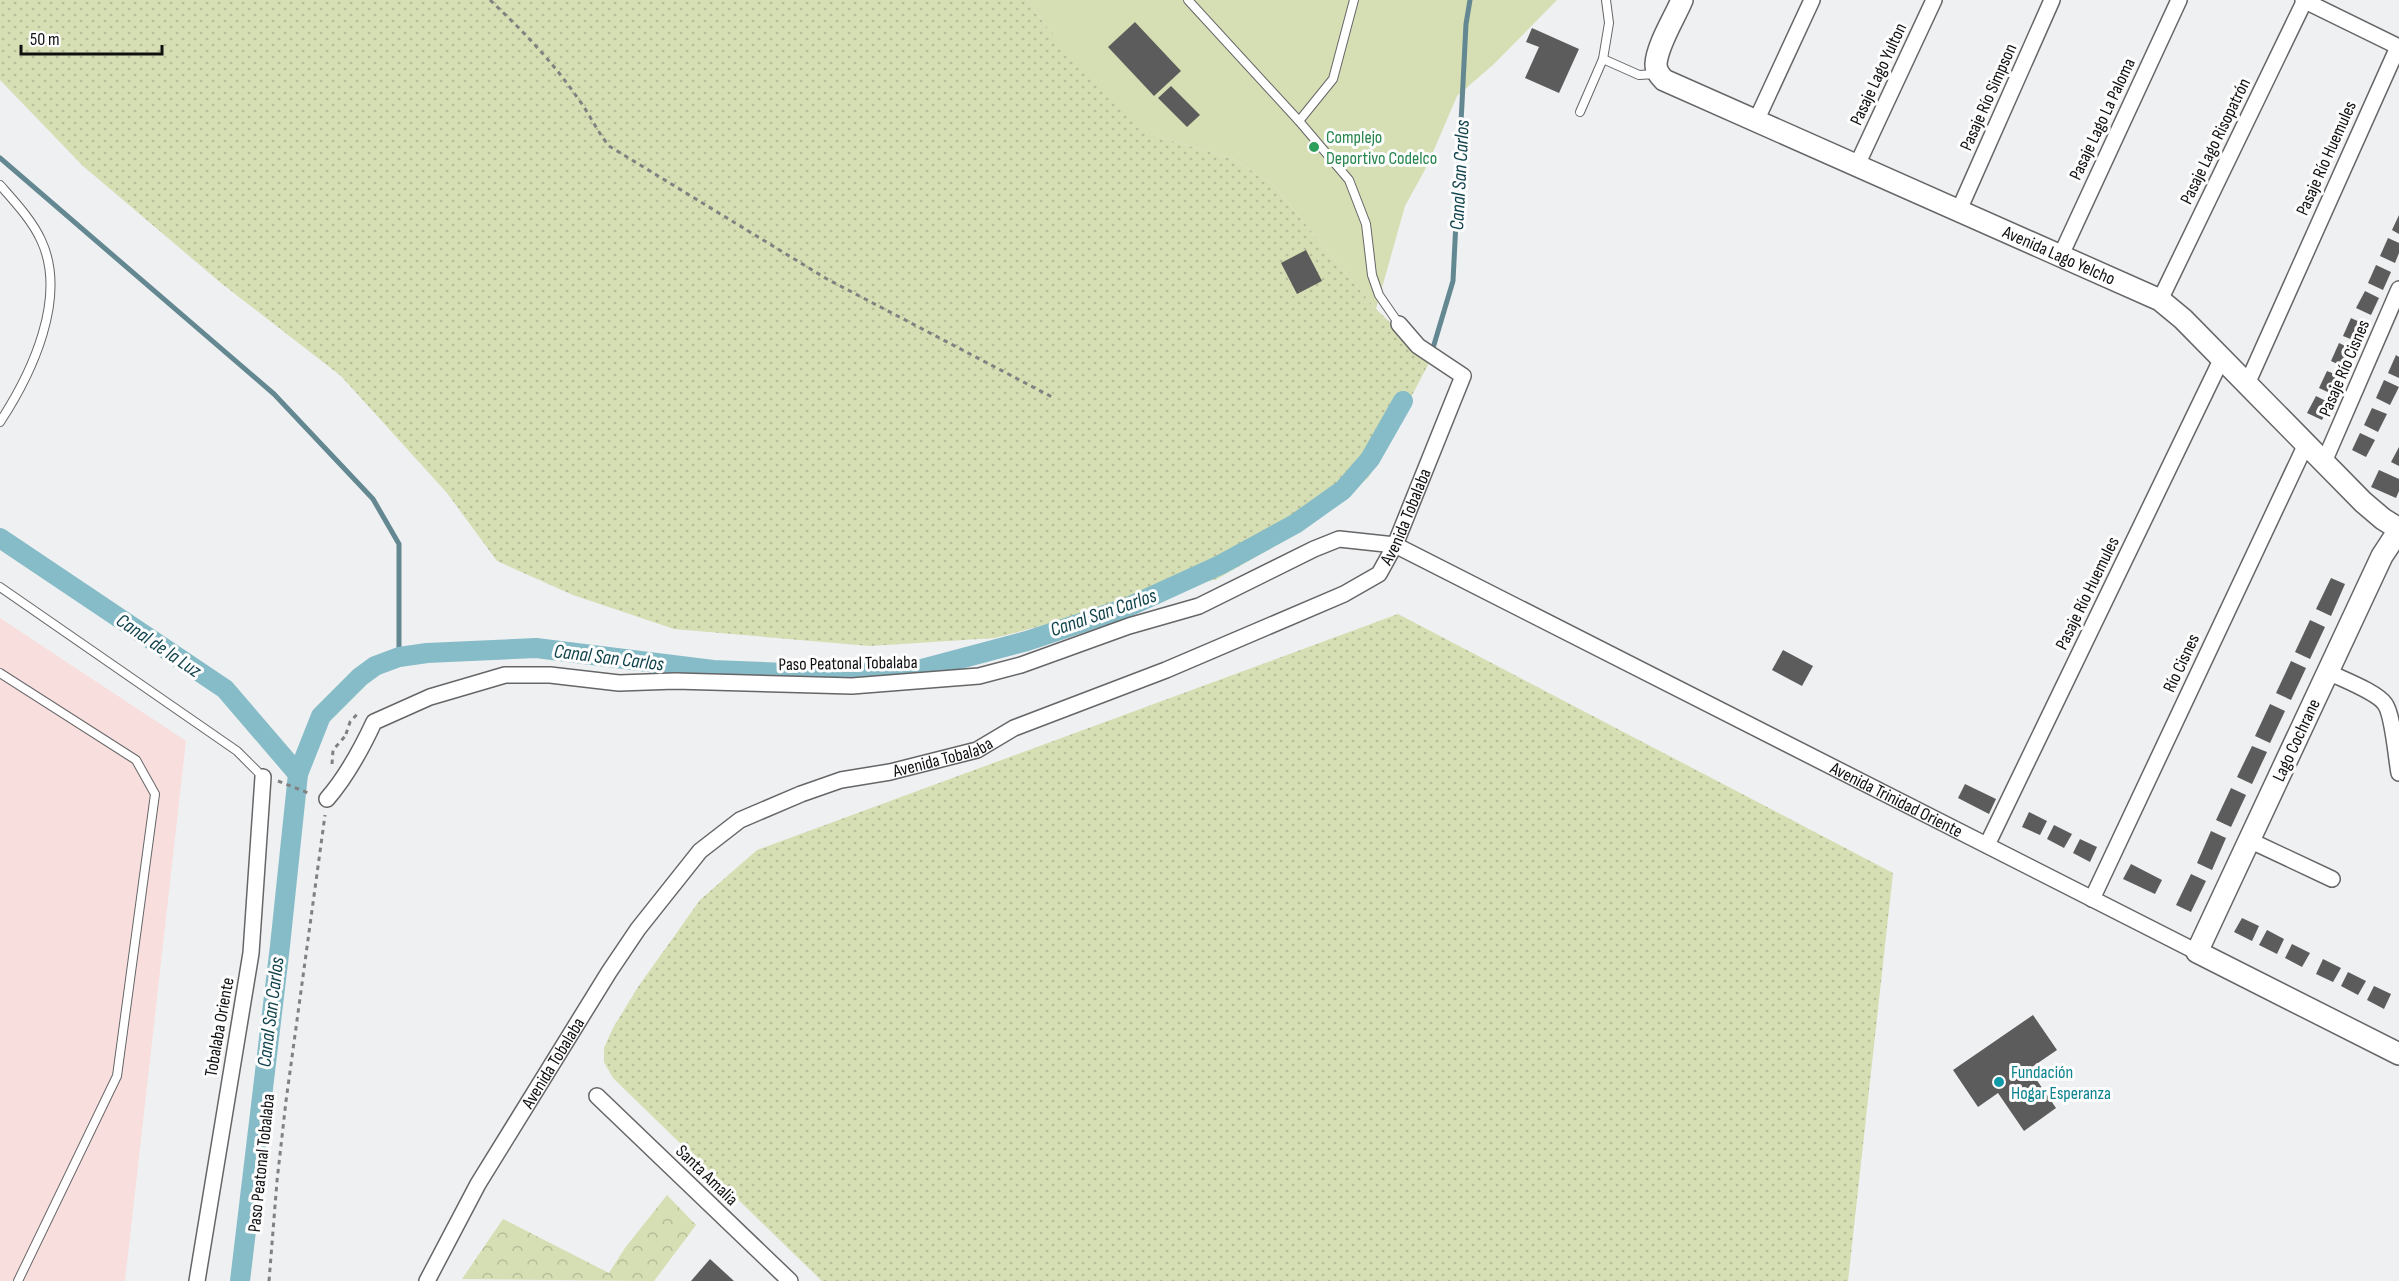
<svg xmlns="http://www.w3.org/2000/svg" width="2399" height="1281" font-family="'Sofia Sans Condensed',sans-serif">
<style>
.industrial{fill:#f9dede}
.grass{fill:url(#grass-dots)}
.forest{fill:url(#forest-crowns)}
.garden{fill:#d6deb3}
.lines{fill:none;stroke-linecap:round;stroke-linejoin:round}
.stream{stroke:#638891;stroke-width:5}
.canal{stroke:#86bcc8;stroke-width:20}
.building{fill:#5d5c5c}
.lane-casing{stroke:#666668;stroke-width:10}
.street-casing{stroke:#666668;stroke-width:18}
.secondary-casing{stroke:#666668;stroke-width:24}
.path{stroke:#818182;stroke-width:3;stroke-dasharray:4.5 4.5;stroke-linecap:butt}
.lane{stroke:#fff;stroke-width:8}
.street{stroke:#fff;stroke-width:15}
.secondary{stroke:#fff;stroke-width:21}
.leisure-dot{fill:#2e9e5b;stroke:#fdfdfe;stroke-width:2}
.culture-dot{fill:#0f9aa8;stroke:#fdfdfe;stroke-width:2}
.labels{text-anchor:middle;stroke-width:6;stroke-linejoin:round;paint-order:stroke}
.street-label{font-size:18px;fill:#101010;stroke:#fdfdfe}
.leisure-label{font-size:18px;fill:#27864d;stroke:#fdfdfe;text-anchor:start}
.culture-label{font-size:18px;fill:#0d838f;stroke:#fdfdfe;text-anchor:start}
.water-label{font-size:20px;font-style:italic;fill:#11434c;stroke:#fdfdfe}
</style>
<defs>
<pattern id="grass-dots" width="8" height="8" patternUnits="userSpaceOnUse" patternTransform="scale(1.5)"><rect width="8" height="8" fill="#d6deb3"/><path d="M2 2h.1M6 6h.1" fill="none" stroke="#b7bd99" stroke-width="1.8" stroke-linecap="round"/></pattern>
<pattern id="forest-crowns" width="20" height="18" patternUnits="userSpaceOnUse" patternTransform="scale(1.5)"><rect width="20" height="18" fill="#d6deb3"/><path d="M2 6a3 3 0 1 1 6 0M12 15a3 3 0 1 1 6 0" fill="none" stroke="#b7bd99"/></pattern>
</defs>
<rect width="100%" height="100%" fill="#eff0f1"/>
<polygon class="industrial" points="0,618 186,741 125,1281 0,1281"/>
<g class="grass">
<polygon points="0,0 1028,0 1047,27 1152,135 1234,159 1273,185 1376,309 1430,361 1369,477 1305,529 1217,579 995,638 870,646 674,629 573,595 497,561 447,493 341,376 221,283 83,166 0,80"/>
<polygon points="1398,614 1893,873 1848,1281 822,1281 613,1078 604,1062 604,1048 613,1028 638,987 700,900 757,850"/>
</g>
<polygon class="forest" points="667,1195 696,1225 654,1281 462,1279 503,1219 609,1273 625,1248"/>
<polygon class="garden" points="1028,0 1557,0 1494,64 1457,96 1427,166 1405,206 1376,309 1273,185 1234,159 1152,135 1105,95 1047,27"/>
<g class="lines">
<g class="stream">
<polyline points="0,158 274,394 373,499 399,544 399,657"/>
<polyline points="1433,348 1453,281 1466,24 1470,0"/>
</g>
<g class="canal">
<polyline points="0,538 225,689 298,774"/>
<polyline points="240,1281 280,946 298,774 321,716 360,677 375,666 399,657 427,653 536,648 713,670 838,675 922,669 1027,641 1126,608 1220,565 1295,524 1343,490 1370,459 1403,401"/>
</g>
</g>
<g class="building">
<polygon points="1135,22 1181,71 1154,96 1108,47"/>
<polygon points="1532,28 1579,49 1559,93 1525,78 1539,47 1526,42"/>
<polygon points="1171,86 1200,115 1187,127 1158,98"/>
<polygon points="2399,215 2399,234 2392,230"/>
<polygon points="2388,238 2399,243 2399,253 2395,263 2380,256"/>
<polygon points="1306,250 1322,281 1297,294 1281,263"/>
<polygon points="2376,265 2391,272 2383,290 2368,283"/>
<polygon points="2365,291 2379,298 2371,315 2356,308"/>
<polygon points="2351,318 2366,325 2358,342 2343,336"/>
<polygon points="2339,343 2354,350 2346,368 2331,361"/>
<polygon points="2396,355 2399,357 2399,378 2388,373"/>
<polygon points="2327,371 2342,377 2334,395 2319,388"/>
<polygon points="2384,380 2399,387 2390,405 2376,398"/>
<polygon points="2316,396 2330,403 2322,420 2307,413"/>
<polygon points="2372,408 2387,414 2378,432 2364,425"/>
<polygon points="2360,433 2375,440 2366,457 2352,450"/>
<polygon points="2399,447 2399,466 2391,462"/>
<polygon points="2379,470 2399,479 2399,491 2396,498 2371,487"/>
<polygon points="2331,578 2345,584 2331,616 2316,609"/>
<polygon points="2310,620 2325,627 2310,659 2295,652"/>
<polygon points="1783,650 1813,666 1802,686 1772,670"/>
<polygon points="2291,661 2306,668 2291,700 2276,693"/>
<polygon points="2270,704 2285,711 2270,743 2255,736"/>
<polygon points="2252,746 2267,752 2252,784 2237,777"/>
<polygon points="1965,784 1996,799 1989,814 1958,798"/>
<polygon points="2231,788 2246,795 2231,827 2216,820"/>
<polygon points="2029,812 2047,821 2040,835 2022,827"/>
<polygon points="2054,825 2072,834 2064,848 2047,839"/>
<polygon points="2211,831 2226,838 2212,870 2197,863"/>
<polygon points="2080,839 2097,847 2090,862 2073,853"/>
<polygon points="2131,864 2162,880 2155,894 2123,879"/>
<polygon points="2191,874 2206,881 2191,912 2176,905"/>
<polygon points="2242,918 2259,926 2252,941 2234,932"/>
<polygon points="2267,930 2284,939 2277,954 2259,945"/>
<polygon points="2292,944 2310,953 2302,967 2285,958"/>
<polygon points="2323,959 2341,968 2333,982 2316,974"/>
<polygon points="2348,972 2366,981 2358,995 2341,986"/>
<polygon points="2374,986 2391,994 2384,1009 2367,1000"/>
<polygon points="2033,1015 2057,1050 2029,1069 2056,1108 2024,1131 1998,1093 1978,1107 1953,1070"/>
<polygon points="710,1259 734,1281 691,1281"/>
</g>
<g class="lines">
<defs>
<g id="lane">
<polyline points="1188,0 1299,121 1349,180 1366,224 1372,275 1379,295 1399,324"/>
<polyline points="1603,59 1609,23 1606,0"/>
<polyline points="1580,112 1603,59 1639,75 1656,74"/>
<polyline points="1299,121 1333,79 1354,0"/>
<path d="M0 185C14 201 32 220 41 240 68 297 32 373 0 422"/>
<polyline points="0,587 237,751 263,777"/>
<polyline points="0,673 136,760 155,794 117,1076 18,1281"/>
</g>
<g id="street">
<polyline points="2303,0 2399,47"/>
<polyline points="1756,121 1812,0"/>
<polyline points="1857,165 1934,0"/>
<polyline points="1959,210 2052,0"/>
<polyline points="2061,255 2179,0"/>
<polyline points="2160,300 2305,0"/>
<polyline points="2247,384 2398,47"/>
<polyline points="2324,462 2399,289"/>
<path d="M2328 672C2342 679 2377 692 2385 704 2393 715 2396 757 2399 773"/>
<path id="s1" d="M327 799C347 776 361 750 374 722L430 697 505 675H550L619 683 675 681 852 686 979 676 1021 665 1129 626 1199 606 1314 549 1339 539 1395 545 2197 952"/>
<polyline points="2249,840 2332,879"/>
<polyline points="1987,845 2222,358"/>
<polyline points="2092,899 2306,444"/>
<polyline points="597,1096 790,1281"/>
<polyline points="197,1281 251,953 263,777"/>
<path id="s2" d="M427 1281 478 1184 609 972 638 929 700 851 740 820 801 794 841 780 890 772 977 750 1014 728 1166 670 1344 594 1379 574 1395 545 1463 376 1418 346 1399 324"/>
</g>
<g id="secondary">
<path id="s3" d="M1682 0C1675 17 1657 45 1656 64 1656 71 1659 75 1664 80L2160 300 2183 319 2363 502 2383 519 2399 529"/>
<polyline points="2399,530 2382,556 2197,952 2399,1054"/>
</g>
</defs>
<use href="#lane" class="lane-casing"/>
<use href="#street" class="street-casing"/>
<use href="#secondary" class="secondary-casing"/>
<g class="path">
<path d="M490 0C523 31 553 62 579 100 590 115 597 131 609 146L827 279 1054 398"/>
<polyline points="346,734 350,722 359,712"/>
<polyline points="332,764 333,750 347,734"/>
<polyline points="278,781 311,794"/>
<polyline points="269,1281 277,1181 286,1101 325,815"/>
</g>
<use href="#lane" class="lane"/>
<use href="#street" class="street"/>
<use href="#secondary" class="secondary"/>
</g>
<circle class="leisure-dot" cx="1314" cy="147" r="6"/>
<circle class="culture-dot" cx="1999" cy="1082" r="6"/>
<g class="labels">
<g class="street-label">
<text transform="translate(1878 74) rotate(-65)" y="6">Pasaje Lago Yulton</text>
<text transform="translate(1988 97) rotate(-66)" y="6">Pasaje Río Simpson</text>
<text transform="translate(2102 119) rotate(-65)" y="6">Pasaje Lago La Paloma</text>
<text transform="translate(2215 141) rotate(-64)" y="6">Pasaje Lago Risopatrón</text>
<text transform="translate(2326 158) rotate(-66)" y="6">Pasaje Río Huemules</text>
<text dy="6" stroke="none"><textPath href="#s3" startOffset="520">Avenida Lago Yelcho</textPath></text>
<text transform="translate(2344 368) rotate(-67)" y="6">Pasaje Río Cisnes</text>
<text dy="6" stroke="none"><textPath href="#s2" startOffset="1312">Avenida Tobalaba</textPath></text>
<text transform="translate(2087 593) rotate(-64)" y="6">Pasaje Río Huemules</text>
<text transform="translate(848 663) rotate(-1)" y="6">Paso Peatonal Tobalaba</text>
<text transform="translate(2181 663) rotate(-65)" y="6">Río Cisnes</text>
<text transform="translate(2296 740) rotate(-65)" y="6">Lago Cochrane</text>
<text dy="6" stroke="none"><textPath href="#s2" startOffset="774">Avenida Tobalaba</textPath></text>
<text dy="6" stroke="none"><textPath href="#s1" startOffset="1710">Avenida Trinidad Oriente</textPath></text>
<text transform="translate(219 1027) rotate(-80)" y="6">Tobalaba Oriente</text>
<text dy="6" stroke="none"><textPath href="#s2" startOffset="252">Avenida Tobalaba</textPath></text>
<text transform="translate(261 1163) rotate(-84)" y="6">Paso Peatonal Tobalaba</text>
<text transform="translate(707 1175) rotate(44)" y="6">Santa Amalia</text>
</g>
<g class="leisure-label">
<text x="1326" y="143">Complejo<tspan x="1326" dy="21">Deportivo Codelco</tspan></text>
</g>
<g class="culture-label">
<text x="2011" y="1078">Fundación<tspan x="2011" dy="21">Hogar Esperanza</tspan></text>
</g>
<g class="water-label">
<text transform="translate(1459 175) rotate(-87)" y="7">Canal San Carlos</text>
<text transform="translate(1103 612) rotate(-19)" y="7">Canal San Carlos</text>
<text transform="translate(159 645) rotate(34)" y="7">Canal de la Luz</text>
<text transform="translate(609 657) rotate(7)" y="7">Canal San Carlos</text>
<text transform="translate(270 1012) rotate(-83)" y="7">Canal San Carlos</text>
</g>
</g>
<path d="M21 45v9h141v-9" fill="none" stroke="#101010" stroke-width="3"/>
<text x="30" y="45" font-size="18" fill="#101010" stroke="#fdfdfe" stroke-width="4.5" paint-order="stroke">50 m</text>
</svg>
